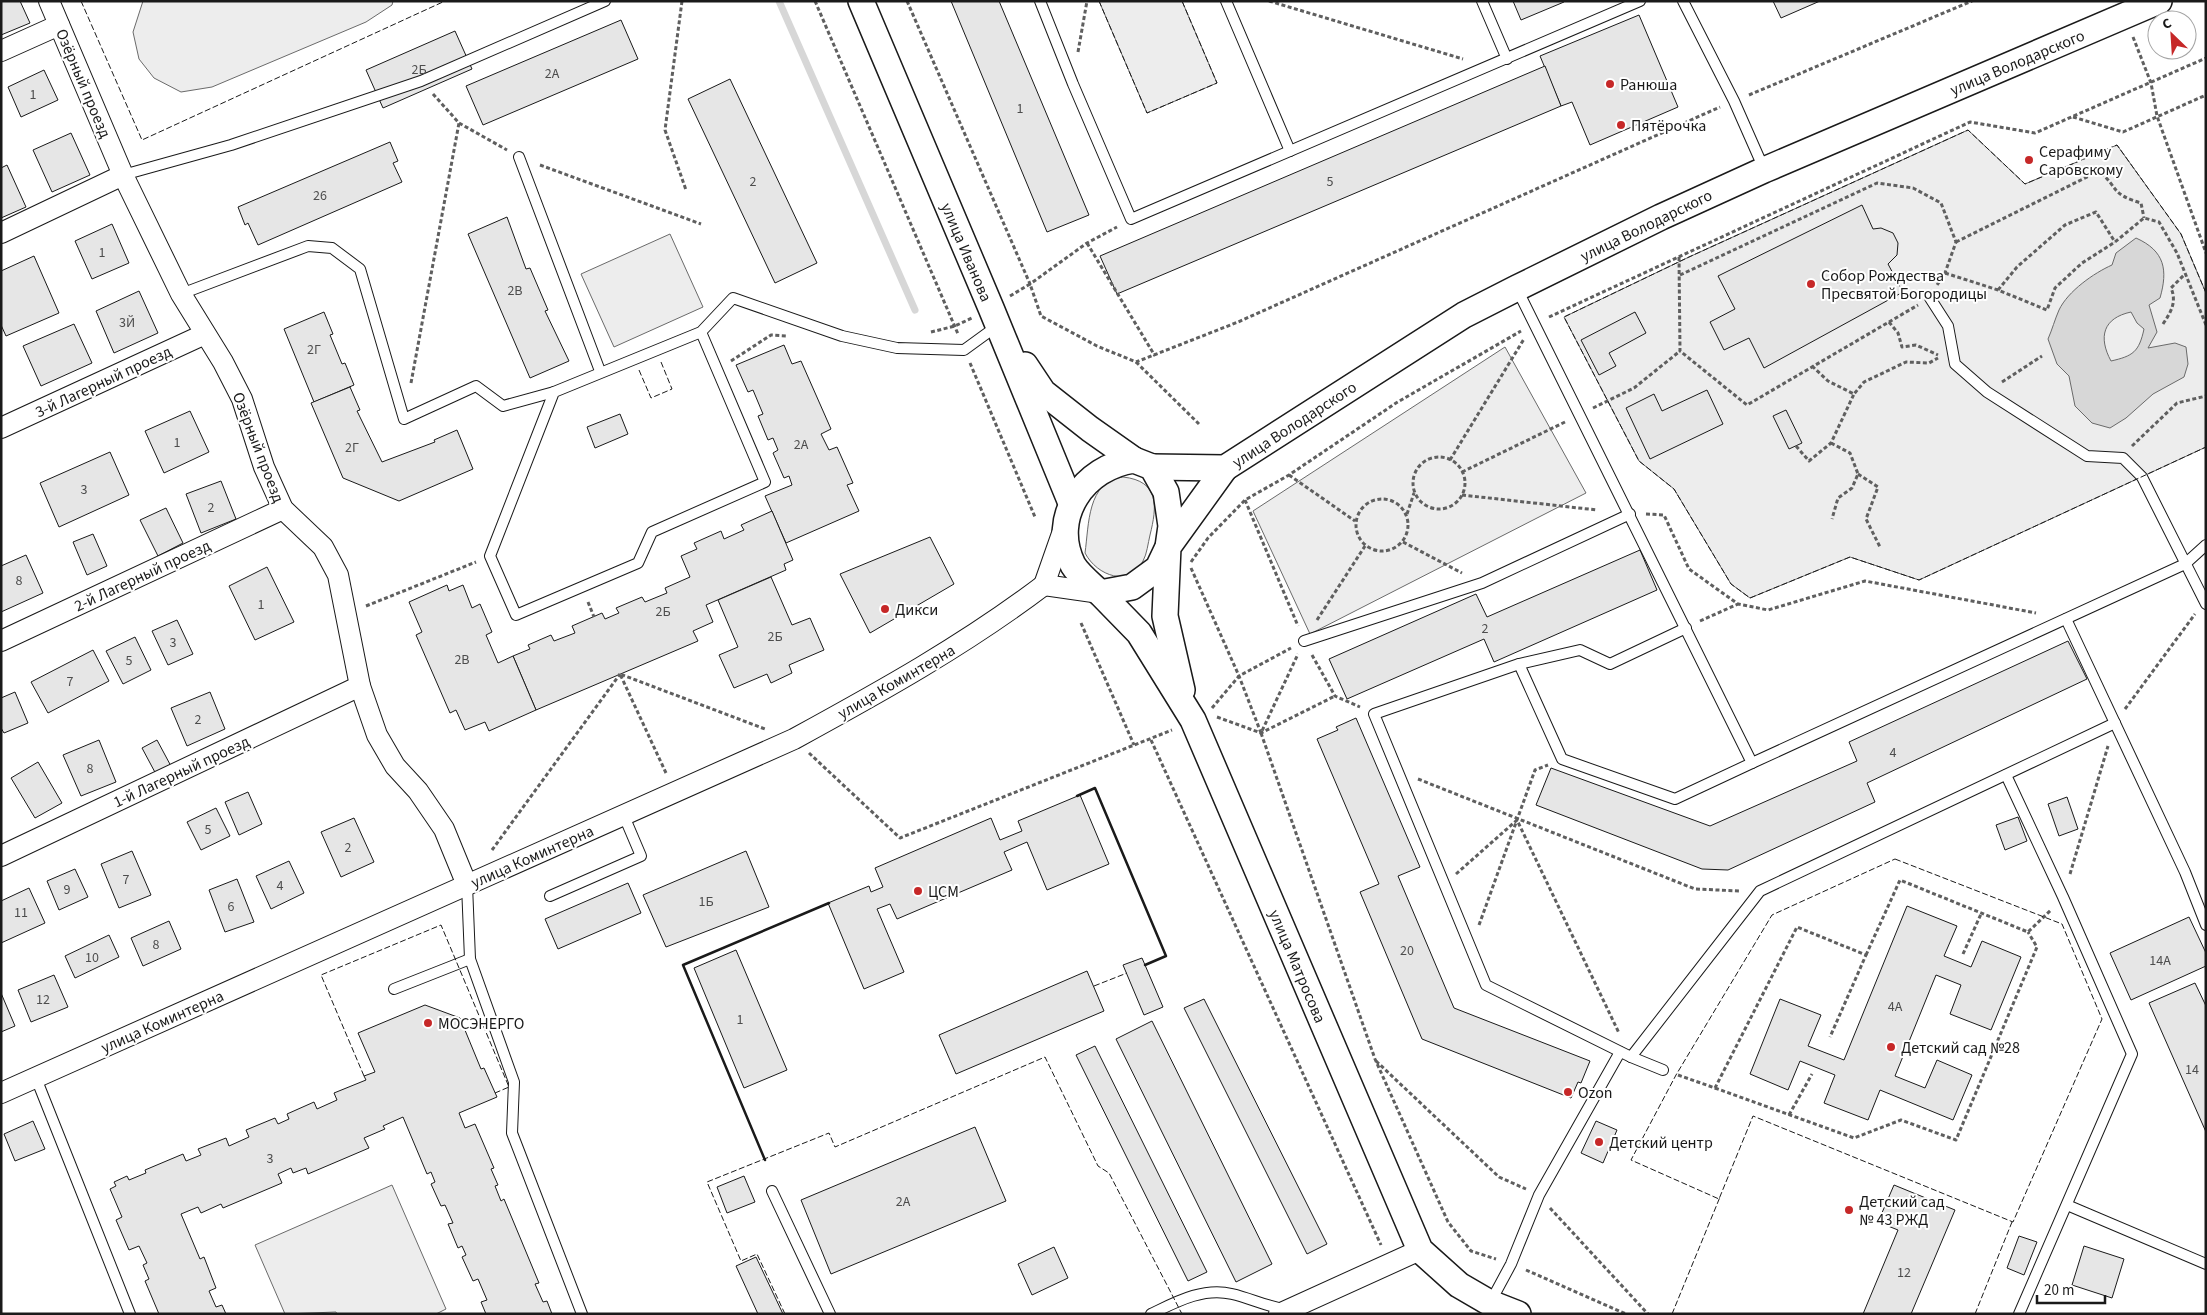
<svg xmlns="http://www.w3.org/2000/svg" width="2207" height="1315" font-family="'Source Sans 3',sans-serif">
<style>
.green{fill:#ededed;stroke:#6a6a6a}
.water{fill:#d7d7d7;stroke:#6a6a6a;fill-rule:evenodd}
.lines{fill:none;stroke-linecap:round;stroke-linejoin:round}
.stream{stroke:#d7d7d7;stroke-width:7}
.building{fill:#e6e6e6;stroke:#1a1a1a}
.service-casing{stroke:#1a1a1a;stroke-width:12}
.minor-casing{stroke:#1a1a1a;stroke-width:22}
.tertiary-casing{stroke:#1a1a1a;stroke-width:28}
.path{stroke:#5f5f5f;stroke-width:3;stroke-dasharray:4 2.5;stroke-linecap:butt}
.service{stroke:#fff;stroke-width:10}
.minor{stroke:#fff;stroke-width:20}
.tertiary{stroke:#fff;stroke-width:25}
.fence{stroke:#1a1a1a;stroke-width:1;stroke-dasharray:6 2.5;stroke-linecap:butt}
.wall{stroke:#1a1a1a;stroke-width:2.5}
.poi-dot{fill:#c62828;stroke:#fff;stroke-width:2}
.labels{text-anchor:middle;stroke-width:4;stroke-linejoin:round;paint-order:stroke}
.number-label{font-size:14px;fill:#4d4d4d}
.street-label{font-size:16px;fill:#1a1a1a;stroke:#fff}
.poi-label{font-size:16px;fill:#1a1a1a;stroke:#fff;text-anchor:start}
</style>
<rect width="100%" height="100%" fill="#fff"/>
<g class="green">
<polygon points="143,1 393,1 392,5 366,22 212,87 181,92 154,78 139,59 133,32"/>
<polygon points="1099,1 1182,1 1217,83 1147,113"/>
<polygon points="1968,130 2025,184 2117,145 2181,234 2206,293 2206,447 1919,580 1850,557 1750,598 1731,584 1674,489 1639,461 1564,317 1689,257"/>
<polygon points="670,234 703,307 614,347 581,274"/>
<polygon points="1505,347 1586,493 1310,634 1253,511"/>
<path d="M1123 477C1160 481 1157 507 1150 535 1148 543 1147 554 1143 561 1130 588 1097 576 1085 553 1089 525 1087 481 1123 477Z"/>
<polygon points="392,1185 446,1309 436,1314 337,1314 336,1312 285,1314 255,1245"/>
</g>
<path class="water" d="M2136 238C2165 251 2168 270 2160 298L2149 305 2157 332 2148 348 2175 343 2186 347 2188 364 2184 377 2153 394 2126 418 2110 428 2092 423 2075 406 2069 376 2057 364 2048 339C2052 330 2055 319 2059 310 2068 291 2094 273 2112 265L2116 253ZM2131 312 2137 323 2144 329C2139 352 2133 356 2111 361 2098 337 2103 318 2131 312Z"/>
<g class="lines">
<polyline class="stream" points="779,1 915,310"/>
</g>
<g class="building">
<polygon points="1,1 20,1 30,23 1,35"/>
<polygon points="951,1 999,1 1089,215 1047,232"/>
<polygon points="1513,1 1563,1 1564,2 1521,20"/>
<polygon points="1773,1 1820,1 1781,18"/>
<polygon points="1639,15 1678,107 1590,145 1572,102 1561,106 1540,56"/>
<polygon points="621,20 638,59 483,125 466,86"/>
<polygon points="455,31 472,69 383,108 366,70"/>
<polygon points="1545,66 1561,106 1117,294 1100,256"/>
<polygon points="44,70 58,100 21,117 8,87"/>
<polygon points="730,79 817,263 775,283 688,99"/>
<polygon points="71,133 90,175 52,192 33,150"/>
<polygon points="390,142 398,161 393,163 402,182 258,245 248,223 245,225 238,207"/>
<polygon points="7,165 26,207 1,218 1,168"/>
<polygon points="1862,205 1873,229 1881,228 1893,233 1898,243 1897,255 1888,264 1903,292 1764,368 1749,338 1724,350 1710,322 1735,309 1718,276"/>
<polygon points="507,217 526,269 530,268 548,310 545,311 569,361 530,378 468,234"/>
<polygon points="112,224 129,263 92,279 75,241"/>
<polygon points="34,256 59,313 6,336 1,325 1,271"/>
<polygon points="139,291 158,333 114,353 96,311"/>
<polygon points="324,312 333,334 330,335 342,364 345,363 354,385 314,402 284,329"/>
<polygon points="1635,312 1646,333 1609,353 1616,366 1599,375 1581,340"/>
<polygon points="74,324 92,363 41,386 23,346"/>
<polygon points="784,345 792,364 801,361 831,429 821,434 829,450 837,447 853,483 847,485 859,511 786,543 765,496 792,485 789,476 784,478 773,453 778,450 773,438 768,440 758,416 763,414 753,390 748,392 736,365"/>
<polygon points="350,387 360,410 357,411 382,462 435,442 434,440 457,430 473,469 399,501 343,478 311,403"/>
<polygon points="1707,390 1723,424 1650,459 1626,408 1654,394 1662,411"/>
<polygon points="1786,410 1802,443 1789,449 1773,416"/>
<polygon points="190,411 209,452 164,473 145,431"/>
<polygon points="620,414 628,434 595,448 587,427"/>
<polygon points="110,452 129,495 59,527 40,483"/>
<polygon points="221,481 236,519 201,533 186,494"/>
<polygon points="166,508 183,543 158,556 140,520"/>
<polygon points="772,511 793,560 784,564 786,570 706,605 713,622 693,631 698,641 536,710 513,656 530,649 528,645 551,635 554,641 575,633 572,626 602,613 605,619 619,613 616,608 642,597 645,602 667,593 665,588 690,577 681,556 697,549 694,543 721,531 724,539 744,530 741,525"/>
<polygon points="93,534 107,566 87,575 73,542"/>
<polygon points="930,537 954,584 870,633 840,574"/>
<polygon points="1640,550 1657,590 1494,662 1484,639 1347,699 1329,659 1476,594 1487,617"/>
<polygon points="26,555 43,593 1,612 1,566"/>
<polygon points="267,567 294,622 255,640 229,586"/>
<polygon points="771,577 792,625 810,618 824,650 789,665 792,673 771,683 767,674 734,688 719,655 738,647 718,600"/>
<polygon points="447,585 449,591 463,585 472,608 480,604 492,632 486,635 498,663 513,656 536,710 489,731 485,722 465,730 456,710 450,713 416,635 422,632 409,602"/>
<polygon points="177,620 193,654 168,665 152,631"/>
<polygon points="135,637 151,670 123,684 106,651"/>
<polygon points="2068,641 2087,679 1867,783 1875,802 1728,870 1702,869 1536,805 1551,768 1710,826 1857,761 1849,742"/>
<polygon points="93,650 109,681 48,713 31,682"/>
<polygon points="15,692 28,723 4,733 1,728 1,698"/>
<polygon points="210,692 225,729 187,746 171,708"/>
<polygon points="1356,718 1420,867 1398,876 1454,1008 1590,1061 1581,1083 1578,1082 1571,1098 1422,1039 1360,892 1379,884 1317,739 1338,730 1336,727"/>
<polygon points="99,740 116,782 81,796 63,755"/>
<polygon points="157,740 172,768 157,776 142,748"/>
<polygon points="38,762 62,803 35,818 11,778"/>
<polygon points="248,792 262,824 239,835 225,802"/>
<polygon points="1080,795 1109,864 1047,890 1027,842 1004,852 1012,870 897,919 890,904 877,909 904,972 864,989 828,903 869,886 871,892 883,887 875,868 991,818 1000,840 1022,831 1018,821"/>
<polygon points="2067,797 2078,829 2059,836 2048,804"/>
<polygon points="216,808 230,836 201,850 187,822"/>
<polygon points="2018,817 2027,841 2005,850 1996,825"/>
<polygon points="354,818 374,862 341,877 321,832"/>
<polygon points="132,851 151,895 119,908 101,864"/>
<polygon points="746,851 769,907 666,947 643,895"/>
<polygon points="289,861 304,893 271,909 256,876"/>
<polygon points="75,869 88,897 59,910 47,881"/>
<polygon points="237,879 254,922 225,932 209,890"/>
<polygon points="628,883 641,913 558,949 545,919"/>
<polygon points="29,888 45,923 1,943 1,901"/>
<polygon points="1907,906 1957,926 1944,956 1971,967 1982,941 2021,957 1991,1030 1950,1014 1961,985 1936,975 1895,1076 1925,1088 1937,1060 1972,1075 1953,1120 1880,1090 1868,1120 1824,1103 1835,1075 1800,1061 1788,1090 1750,1074 1780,999 1821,1015 1808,1046 1844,1060"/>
<polygon points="2189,917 2206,953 2206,966 2131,1000 2110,953"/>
<polygon points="169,921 181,949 143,966 131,938"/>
<polygon points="109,935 119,957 75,978 65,956"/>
<polygon points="736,950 787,1070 744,1088 694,968"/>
<polygon points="1142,958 1163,1007 1144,1015 1123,965"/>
<polygon points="1087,971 1104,1011 956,1074 939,1035"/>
<polygon points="54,975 68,1007 31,1022 18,990"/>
<polygon points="2195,983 2206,1006 2206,1132 2149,1003"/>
<polygon points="1,993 15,1026 1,1032"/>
<polygon points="1204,999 1327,1244 1307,1254 1184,1008"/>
<polygon points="425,1005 460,1018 481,1069 484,1068 497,1097 459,1113 465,1128 475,1124 494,1168 491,1169 498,1185 495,1186 501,1201 504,1199 539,1283 535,1284 543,1302 547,1301 552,1314 486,1314 481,1302 487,1300 478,1279 473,1281 462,1257 466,1255 462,1246 458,1248 448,1224 453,1223 445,1205 441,1206 431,1184 435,1182 431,1172 427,1174 403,1117 383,1126 385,1129 364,1138 369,1148 308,1174 306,1168 293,1173 291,1168 278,1174 282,1183 223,1208 221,1204 201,1213 198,1207 181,1214 200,1259 204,1257 216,1288 209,1291 216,1307 222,1305 226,1314 159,1314 145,1281 149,1279 143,1265 147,1263 139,1246 129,1250 116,1220 122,1217 110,1189 116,1186 114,1182 127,1176 129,1180 146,1173 145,1170 183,1154 186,1161 201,1155 198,1149 226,1138 229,1146 249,1137 246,1130 275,1118 278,1124 289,1119 287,1114 314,1102 317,1109 337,1100 334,1093 366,1080 364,1076 375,1072 358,1033"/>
<polygon points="1152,1021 1272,1264 1236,1282 1116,1039"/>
<polygon points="1095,1046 1207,1272 1188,1281 1076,1055"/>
<polygon points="33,1121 45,1149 15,1161 4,1134"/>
<polygon points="1596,1121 1617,1130 1603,1163 1581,1153"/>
<polygon points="975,1127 1006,1201 831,1274 801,1200"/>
<polygon points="744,1176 755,1202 727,1213 717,1187"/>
<polygon points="1894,1185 1955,1210 1911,1314 1863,1314 1898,1230 1878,1222"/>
<polygon points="2019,1236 2037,1242 2024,1275 2007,1268"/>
<polygon points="2084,1246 2124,1259 2112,1298 2072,1285"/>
<polygon points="1054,1247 1068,1278 1032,1295 1018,1264"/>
<polygon points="756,1257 783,1314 758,1314 736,1266"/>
</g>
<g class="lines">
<defs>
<g id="service">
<polyline points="1040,1 1073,84 1131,219 1640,1"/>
<polyline points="1226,1 1290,151"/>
<polyline points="1482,1 1507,59"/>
<polyline points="1683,1 1734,101 1764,169"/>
<polyline points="519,157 600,371"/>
<polyline points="123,175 231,145 421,81 605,1"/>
<polyline points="1517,289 1752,763 2185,564 2206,545"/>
<polyline points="181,294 308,246 332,248 360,269 404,419 476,386 503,406 554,392"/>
<polyline points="1930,298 1948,326 1955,364 1987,392 2087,456 2123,458 2142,477 2206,604"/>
<polyline points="701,332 765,482 652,532 638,563 516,615 490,556 554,392 701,332 733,298 842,336 897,348 964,350 997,326"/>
<polyline points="2066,619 2185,872 2206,925"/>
<polyline points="1304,641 1482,583 1630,514"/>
<polyline points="1519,664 1580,650 1610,664 1686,628"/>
<polyline points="2006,775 2063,897 2132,1054 2019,1314"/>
<polyline points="467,885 470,959 514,1082 512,1133 582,1314"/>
<polyline points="550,896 641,856 624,816"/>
<polyline points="394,989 470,959"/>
<polyline points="1631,1057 1760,891 2115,723"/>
<polyline points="1663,1070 1631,1057 1486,985 1374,714 1519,664 1562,759 1675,799 1752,763"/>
<polyline points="36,1078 130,1314"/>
<polyline points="772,1191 830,1314"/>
<polyline points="2067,1205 2206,1264"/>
<polyline points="1490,1303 1511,1264 1539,1195 1620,1052"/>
<path d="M1151 1314C1176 1302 1203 1287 1232 1294 1250 1298 1265 1306 1284 1309"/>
</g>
<g id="minor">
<polyline points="49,1 123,175 181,294 223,362 242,399 264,467 283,509 323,547 338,575 360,686 377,735 395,766 418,791 444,829 467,885"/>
<polyline points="1,51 59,25"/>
<polyline points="1,233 123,175"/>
<polyline points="1,428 205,334"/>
<polyline points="1044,585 1064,528"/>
<polyline points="1044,585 1100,593"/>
<polyline points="1,641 283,509"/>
<polyline points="1,856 360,686"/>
<path d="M1 1093 794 739C880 692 965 645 1044 585"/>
<polyline points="1279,1314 1420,1250"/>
</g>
<g id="tertiary">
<polyline points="861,1 991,308 1071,503"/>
<polyline points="1025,365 1043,392 1090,429 1134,460"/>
<path d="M1134 460 1152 467 1166 492 1171 526 1168 547 1158 568 1132 587 1100 593C1092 585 1079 575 1073 565 1049 517 1084 467 1134 460Z"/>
<polyline points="1152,467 1225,468 1464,315 1517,288 1661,217 1764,170 2159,1"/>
<polyline points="1100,593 1139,633 1193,720 1420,1250 1459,1285 1490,1303 1518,1314"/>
<polyline points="1182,690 1165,616 1168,547 1225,468"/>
</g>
</defs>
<use href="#service" class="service-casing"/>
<use href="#minor" class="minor-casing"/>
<use href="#tertiary" class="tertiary-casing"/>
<g class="path">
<polyline points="682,1 665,130 686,190"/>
<polyline points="815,1 958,334"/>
<polyline points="907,1 1030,284 1087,243 1117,227"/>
<polyline points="1269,1 1463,59"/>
<polyline points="2133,37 2151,83 2157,116 2206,253"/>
<polyline points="1078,52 1087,1"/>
<polyline points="433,94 459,123 507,150"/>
<polyline points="1749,95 1972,1"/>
<polyline points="2073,117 2123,132 2206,95"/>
<polyline points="540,165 701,224"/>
<path d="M1956 242 2099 171C2119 188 2110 194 2141 203L2144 218"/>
<polyline points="1087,243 1155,356"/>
<polyline points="1679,257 1680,351 1747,405 1918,305"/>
<polyline points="1945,273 1998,290 2047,310 2055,288 2082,263 2115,242 2144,218 2159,222 2177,253 2206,325"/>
<polyline points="1680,275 1877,183 1913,188 1941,203 1956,242 1945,273 1937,285"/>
<polyline points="1998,290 2017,267 2065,225 2096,212 2115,242"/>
<polyline points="1010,296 1030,284 1041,316 1097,346 1136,362 1238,322 1720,107"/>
<polyline points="1549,317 1970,122 2035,133 2206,58"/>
<polyline points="1889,322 1898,333 1902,347 1916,345 1938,355"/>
<path d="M2163 324C2171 312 2177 302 2171 288L2185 274"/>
<polyline points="931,332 955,326 972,318"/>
<polyline points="731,361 771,335 787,336"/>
<polyline points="1136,362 1199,424"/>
<polyline points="970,363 1035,517"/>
<polyline points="1812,366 1828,381 1854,394 1864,382 1906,362 1929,363 1938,358"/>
<polyline points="2002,382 2042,356"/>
<polyline points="411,383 459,123"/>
<polyline points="1593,408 1634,388 1680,351"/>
<polyline points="1831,443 1850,453 1858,474 1852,488 1838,498 1832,519"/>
<polyline points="1796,446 1809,461 1831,443 1854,394"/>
<polyline points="2132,446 2177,403 2206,396"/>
<circle cx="1439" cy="483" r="26"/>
<polyline points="1450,460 1524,339"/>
<polyline points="1462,472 1565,422"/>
<polyline points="1858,474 1878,487 1866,519 1880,547"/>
<polyline points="1289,475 1355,521"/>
<polyline points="1462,495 1597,510"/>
<circle cx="1382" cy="525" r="26"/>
<polyline points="1245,500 1298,626"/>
<polyline points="1407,514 1414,493"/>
<polyline points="1646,514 1664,515 1689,569 1738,604 1768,610 1865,581 2036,613"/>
<polyline points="1403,542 1462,573"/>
<polyline points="1191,562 1208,538 1245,500 1289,475 1396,403 1521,331"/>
<polyline points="1191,568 1239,676 1261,733 1298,654"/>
<polyline points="588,602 594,617"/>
<polyline points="366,606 476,562"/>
<polyline points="1317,620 1365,546"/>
<polyline points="1700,621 1738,604"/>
<polyline points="1081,623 1134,745"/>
<polyline points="1312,655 1335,696 1360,707"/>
<polyline points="1212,708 1239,676 1291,648"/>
<polyline points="2125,709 2195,614"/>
<polyline points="1217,717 1261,733 1335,696"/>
<polyline points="1261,733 1375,1059 1448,1222 1471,1251 1496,1259"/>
<polyline points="1151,740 1381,1245"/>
<polyline points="809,753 900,838 1172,730"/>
<polyline points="666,773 620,674 765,729"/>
<polyline points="1418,779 1695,889 1740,891"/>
<polyline points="492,850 620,674"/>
<polyline points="1456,874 1517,820 1619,1033"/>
<polyline points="2070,874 2108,746"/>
<polyline points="1479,925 1535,770 1548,765"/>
<polyline points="1963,954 1981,914"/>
<polyline points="1866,955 1900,880 2028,932 2051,910"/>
<polyline points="1376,1061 1499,1177 1526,1189"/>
<polyline points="1678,1075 1715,1088 1797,927 1866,955 1830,1037"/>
<polyline points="1715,1088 1854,1138 1901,1120 1956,1140 2037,947 2028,932"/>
<polyline points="1789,1115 1812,1074"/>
<polyline points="1550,1208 1648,1314"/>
<polyline points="1526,1270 1626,1314"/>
</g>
<use href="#service" class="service"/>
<use href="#minor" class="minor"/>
<use href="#tertiary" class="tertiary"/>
<g class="fence">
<polyline points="81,1 142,140 445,1"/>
<polyline points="1099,1 1147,113 1217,83 1182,1"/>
<polyline points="2206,293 2181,234 2117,145 2025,184 1968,130 1689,257 1564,317 1639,461 1674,489 1731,584 1750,598 1850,557 1919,580 2206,447"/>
<polyline points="639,370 651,398 672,389 661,362"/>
<polygon points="1895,859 2062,924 2102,1019 2013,1222 1753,1116 1719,1199 1631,1160 1676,1075 1772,915"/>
<polyline points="1094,986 1127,973"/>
<polyline points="364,1076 321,975 441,925 509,1087 495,1093"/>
<polyline points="785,1314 757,1254 741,1261 707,1182 829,1133 835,1147 1045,1057 1098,1166 1109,1173 1182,1314"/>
<polyline points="1672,1314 1720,1197"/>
<polyline points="1975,1314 2012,1222"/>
</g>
<g class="wall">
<polyline points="1077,796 1095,788 1166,956 1145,965"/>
<polyline points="765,1160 683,965 829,903"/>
</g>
</g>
<g class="poi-dot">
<circle cx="1610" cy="84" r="5"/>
<circle cx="1621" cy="125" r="5"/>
<circle cx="2029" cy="160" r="5"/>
<circle cx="1811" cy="284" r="5"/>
<circle cx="885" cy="609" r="5"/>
<circle cx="918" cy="891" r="5"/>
<circle cx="428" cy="1023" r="5"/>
<circle cx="1891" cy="1047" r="5"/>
<circle cx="1568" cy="1092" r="5"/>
<circle cx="1599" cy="1142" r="5"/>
<circle cx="1849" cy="1210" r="5"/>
</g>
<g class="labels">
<g class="number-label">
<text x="419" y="74">2Б</text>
<text x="552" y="78">2А</text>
<text x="33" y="99">1</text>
<text x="1020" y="113">1</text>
<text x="753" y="186">2</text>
<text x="1330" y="186">5</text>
<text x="320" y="200">26</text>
<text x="102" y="257">1</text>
<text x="515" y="295">2В</text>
<text x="127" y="327">3Й</text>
<text x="314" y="354">2Г</text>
<text x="177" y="447">1</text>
<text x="801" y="449">2А</text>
<text x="352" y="452">2Г</text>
<text x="84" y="494">3</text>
<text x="211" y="512">2</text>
<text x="19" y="585">8</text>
<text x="261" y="609">1</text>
<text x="663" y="616">2Б</text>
<text x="1485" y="633">2</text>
<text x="775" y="641">2Б</text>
<text x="173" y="647">3</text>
<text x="462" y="664">2В</text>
<text x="129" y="665">5</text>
<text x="70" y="686">7</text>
<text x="198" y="724">2</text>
<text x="1893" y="757">4</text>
<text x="90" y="773">8</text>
<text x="208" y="834">5</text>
<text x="348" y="852">2</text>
<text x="126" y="884">7</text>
<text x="280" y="890">4</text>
<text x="67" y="894">9</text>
<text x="706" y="906">1Б</text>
<text x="231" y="911">6</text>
<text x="21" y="917">11</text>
<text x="156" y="949">8</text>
<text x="1407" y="955">20</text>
<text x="92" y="962">10</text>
<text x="2160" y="965">14А</text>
<text x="43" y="1004">12</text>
<text x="1895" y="1011">4А</text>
<text x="740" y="1024">1</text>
<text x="2192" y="1074">14</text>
<text x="270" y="1163">3</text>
<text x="903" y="1206">2А</text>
<text x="1904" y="1277">12</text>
</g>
<g class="street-label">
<text transform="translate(2017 62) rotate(-23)" y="6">улица Володарского</text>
<text transform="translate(84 83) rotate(67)" y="6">Озёрный проезд</text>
<text transform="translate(1646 225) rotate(-26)" y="6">улица Володарского</text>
<text transform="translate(967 252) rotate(67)" y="6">улица Иванова</text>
<text transform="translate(103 381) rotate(-25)" y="6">3-й Лагерный проезд</text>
<text transform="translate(1294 424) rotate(-33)" y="6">улица Володарского</text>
<text transform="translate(259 447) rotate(69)" y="6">Озёрный проезд</text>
<text transform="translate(142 575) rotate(-25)" y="6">2-й Лагерный проезд</text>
<text transform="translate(896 681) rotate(-30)" y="6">улица Коминтерна</text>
<text transform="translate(181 771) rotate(-25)" y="6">1-й Лагерный проезд</text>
<text transform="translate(532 856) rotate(-24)" y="6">улица Коминтерна</text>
<text transform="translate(1298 966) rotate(67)" y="6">улица Матросова</text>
<text transform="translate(162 1021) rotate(-24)" y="6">улица Коминтерна</text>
</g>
<g class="poi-label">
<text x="1620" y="90">Ранюша</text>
<text x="1631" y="131">Пятёрочка</text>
<text x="2039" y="157">Серафиму<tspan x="2039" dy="18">Саровскому</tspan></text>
<text x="1821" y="281">Собор Рождества<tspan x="1821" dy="18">Пресвятой Богородицы</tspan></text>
<text x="895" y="615">Дикси</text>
<text x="928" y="897">ЦСМ</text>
<text x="438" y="1029">МОСЭНЕРГО</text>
<text x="1901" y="1053">Детский сад №28</text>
<text x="1578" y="1098">Ozon</text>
<text x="1609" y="1148">Детский центр</text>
<text x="1859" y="1207">Детский сад<tspan x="1859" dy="18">№ 43 РЖД</tspan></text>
</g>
</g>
<rect width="2207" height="1315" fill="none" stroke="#1a1a1a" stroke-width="5"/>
<g transform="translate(2172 35) rotate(335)"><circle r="24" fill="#ffffff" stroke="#a3a3a3"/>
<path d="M0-4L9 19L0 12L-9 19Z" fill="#c62828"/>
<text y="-8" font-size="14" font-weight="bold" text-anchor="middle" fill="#1a1a1a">С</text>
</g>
<path d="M2037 1295v8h68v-8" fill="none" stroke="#1a1a1a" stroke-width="2.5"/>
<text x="2044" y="1295" font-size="15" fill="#1a1a1a" stroke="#ffffff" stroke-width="4" paint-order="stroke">20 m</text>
</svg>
